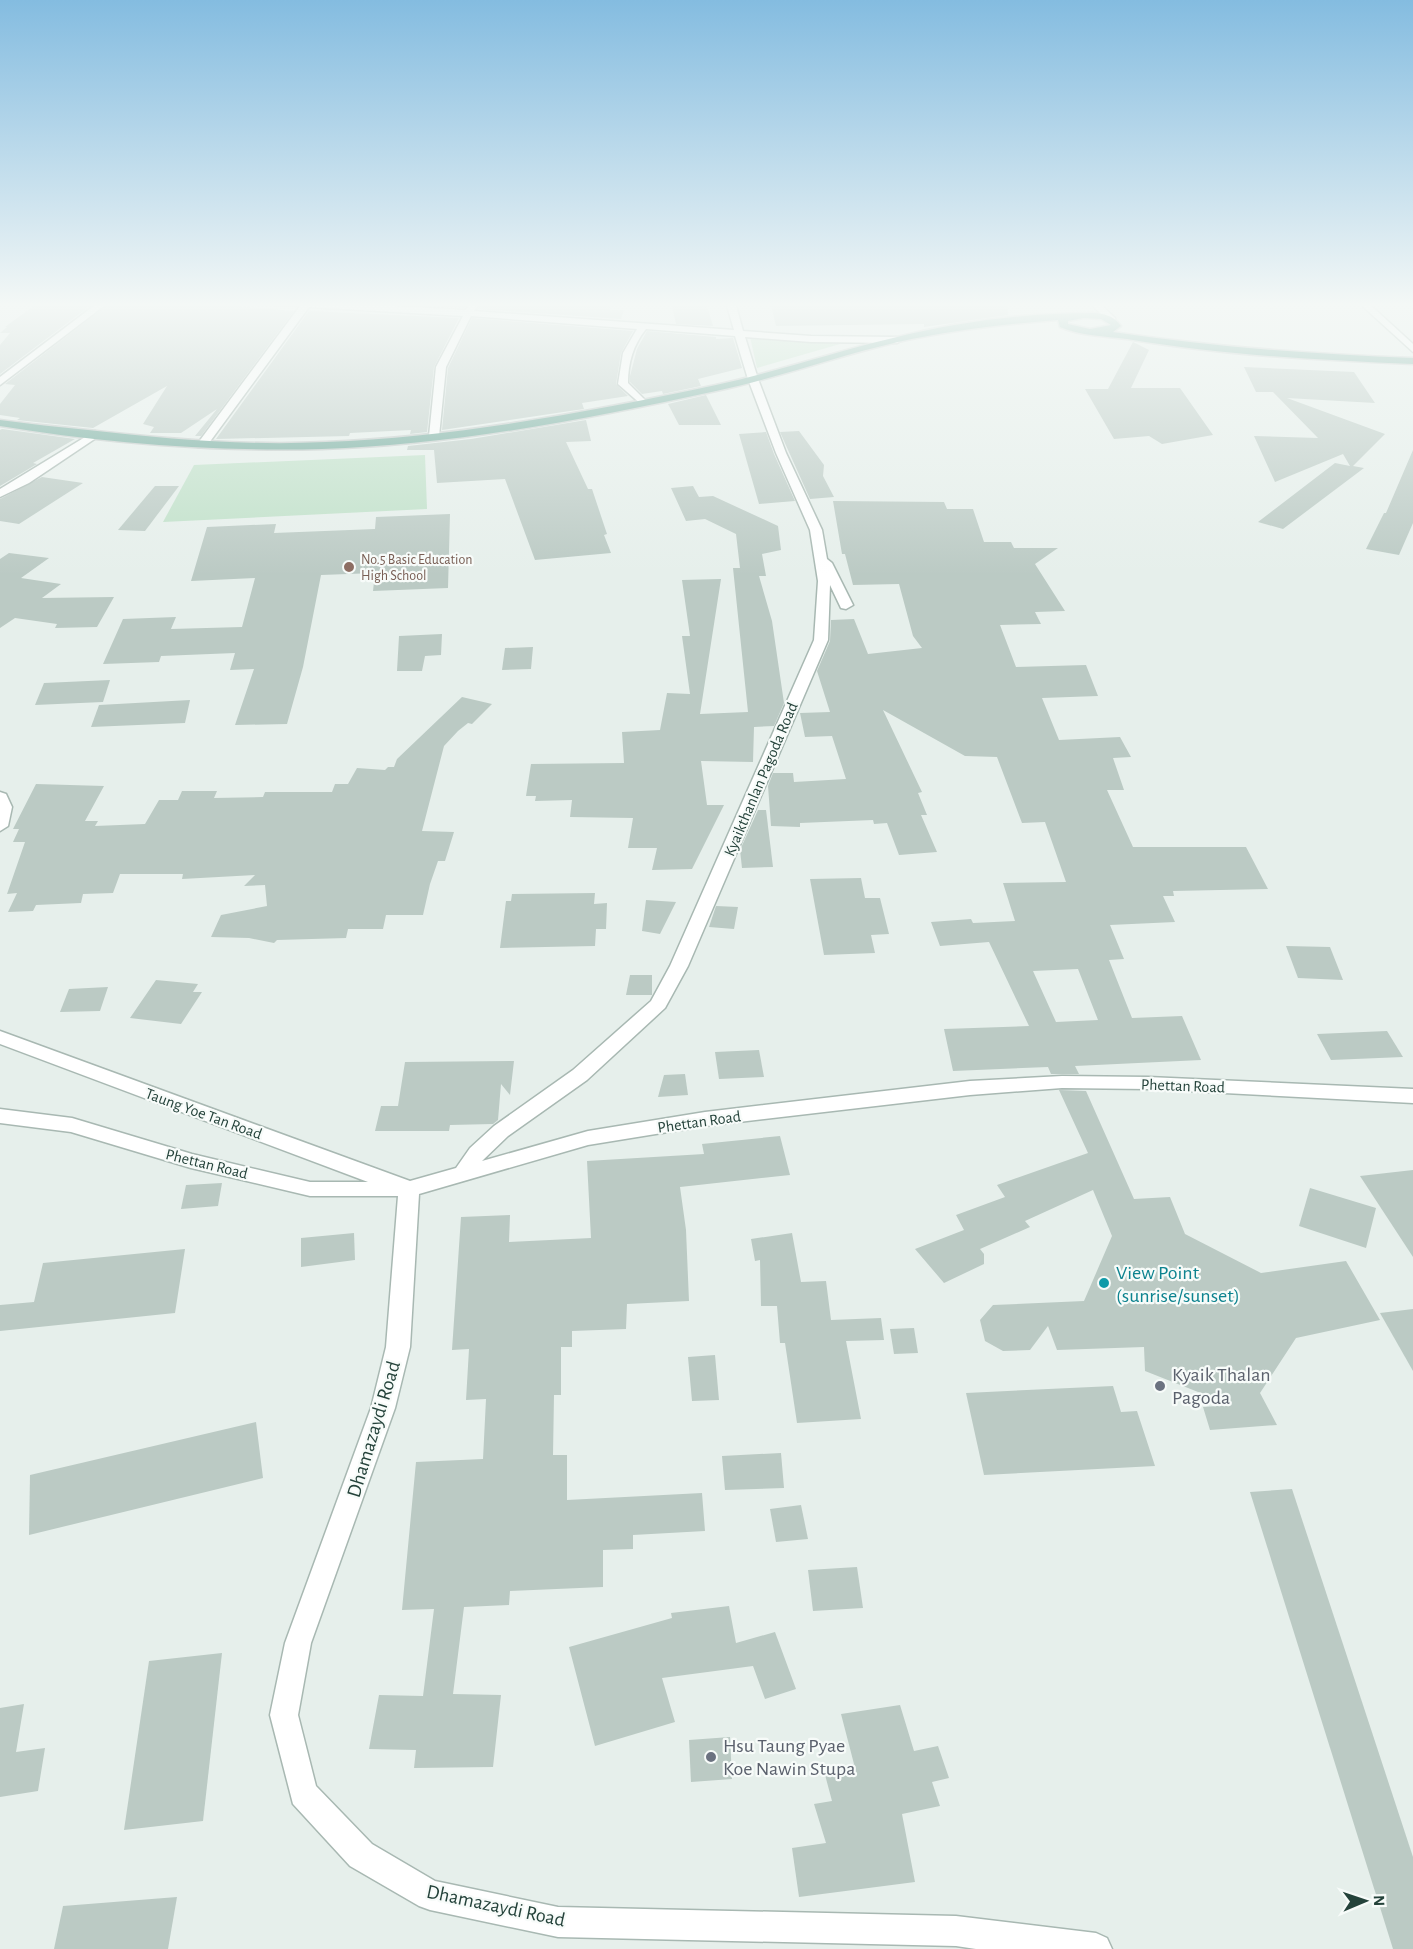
<svg xmlns="http://www.w3.org/2000/svg" width="1413" height="1949" font-family="'Alegreya Sans',sans-serif">
<style>
.green{fill:#bfe0c8}
.building{fill:#bbcac4;fill-rule:evenodd}
.lines{fill:none;stroke-linecap:round;stroke-linejoin:round}
.minor-casing{stroke:#a8b8b2;stroke-width:3}
.major-casing{stroke:#c2cac8;stroke-width:3}
.minor{fill:#fff;fill-rule:evenodd}
.major{fill:#6aa596;fill-rule:evenodd}
.education-dot{fill:#8d6e63;stroke:#f7fbf9;stroke-width:2}
.culture-dot{fill:#0f9aa8;stroke:#f7fbf9;stroke-width:2}
.worship-dot{fill:#6b7280;stroke:#f7fbf9;stroke-width:2}
.labels{text-anchor:middle;stroke-width:4.5;stroke-linejoin:round;paint-order:stroke}
.far-education-label{font-size:14px;fill:#785e54;stroke:#f7fbf9;text-anchor:start}
.street-label{font-size:16px;fill:#24423a;stroke:#f7fbf9}
.near-culture-label{font-size:20px;fill:#0d838f;stroke:#f7fbf9;text-anchor:start}
.near-worship-label{font-size:20px;fill:#5b616d;stroke:#f7fbf9;text-anchor:start}
.near-street-label{font-size:20px;fill:#24423a;stroke:#f7fbf9}
</style>
<rect width="100%" height="100%" fill="#e6efeb"/>
<g class="green">
<polygon points="750,337 840,344 757,368"/>
<polygon points="425,455 427,509 163,522 194,465"/>
</g>
<g class="building">
<polygon points="39,302 95,302 0,374 0,345 10,333 0,333 7,327 5,327"/>
<polygon points="111,302 225,305 294,311 201,436 195,436 217,409 181,433 150,433 154,427 143,424 167,386 93,428 17,420 20,418 0,415 0,404 15,385 5,384"/>
<polygon points="365,302 470,302 464,308"/>
<polygon points="475,302 523,305 524,302 611,302 610,310 624,310 621,319 478,309 479,305"/>
<polygon points="671,302 706,302 713,326 676,324"/>
<polygon points="781,302 1007,302 1008,315 924,327 924,324 776,326 771,305 782,305"/>
<polygon points="309,311 459,318 434,367 427,432 410,434 411,430 350,433 349,436 216,439"/>
<polygon points="472,318 633,331 621,353 616,384 628,396 582,403 584,409 570,411 442,430 448,368"/>
<polygon points="647,331 716,337 716,339 733,338 742,368 698,379 701,386 663,394 662,391 642,394 630,382 630,376 637,349"/>
<polygon points="1133,342 1149,350 1131,388 1180,388 1213,435 1162,444 1149,436 1114,439 1085,389 1108,389"/>
<polygon points="1244,367 1354,372 1375,403 1287,398 1385,434 1353,466 1364,468 1283,529 1258,522 1335,463 1350,466 1343,454 1275,482 1254,436 1318,438 1273,392 1256,392"/>
<polygon points="706,395 721,425 679,425 668,404"/>
<polygon points="586,420 591,441 566,442 588,489 592,489 607,534 604,535 611,553 535,560 505,479 437,483 434,450 407,450 408,446 471,439"/>
<polygon points="2,429 39,434 75,439 33,463 37,464 0,486 0,430"/>
<polygon points="799,431 824,465 823,476 834,497 810,499 780,432"/>
<polygon points="766,432 774,454 795,501 759,504 739,434"/>
<polygon points="1413,450 1413,523 1399,555 1366,549 1384,513 1386,513"/>
<polygon points="42,477 83,483 19,524 0,521 0,499"/>
<polygon points="155,486 179,486 145,531 118,530"/>
<polygon points="693,486 699,497 713,496 778,526 781,550 762,554 766,576 759,576 772,621 784,703 774,726 754,727 753,762 701,761 707,805 724,805 692,869 652,870 657,848 628,848 633,818 570,817 572,800 535,801 536,796 526,796 531,764 624,763 622,732 660,730 667,693 690,694 682,636 690,636 682,580 721,579 700,714 748,712 733,568 740,568 736,534 705,519 686,521 671,488"/>
<path d="M833 501 944 502 947 509H973L984 542H1011L1014 548H1058L1035 564 1065 611 1035 612 1041 624 1000 625 1016 667 1086 665 1098 696 1042 698 1059 740 1120 737 1131 757 1113 758 1124 790H1107L1133 847H1246L1268 889 1173 891 1174 896H1163L1175 922 1110 925 1124 959 1109 960 1132 1018 1182 1016 1201 1060 1075 1066 1079 1074H1051L1048 1067 953 1071 944 1029 1029 1026 989 942 940 946 931 922 971 919 973 923 1015 921 1003 883 1066 882 1045 822 1022 823 997 757 965 756 883 710 922 792 918 793 927 815H921L937 852 899 855 887 823 874 824 873 820 800 823V827L771 826 768 786 773 773H793L794 782 846 779 832 736 805 737 800 713 830 712 817 671 830 641 831 620 854 619 868 654 922 648 913 636 899 584 853 585 845 554H842ZM1078 969 1098 1020 1056 1022 1033 971Z"/>
<polygon points="450,514 448,588 373,591 375,573 321,575 303,667 287,724 235,725 254,669 230,670 235,653 161,656 159,662 103,664 123,619 176,617 171,629 242,627 255,578 191,581 207,527 276,524 274,533 375,529 376,517"/>
<polygon points="9,553 49,558 21,578 61,584 42,598 114,597 97,627 55,628 57,624 15,618 0,628 0,559"/>
<polygon points="442,634 441,655 425,656 422,671 397,671 399,636"/>
<polygon points="533,647 531,669 502,670 505,648"/>
<polygon points="110,680 103,702 35,705 44,683"/>
<polygon points="462,697 492,704 472,724 468,723 458,731 444,746 422,831 454,832 445,861 438,861 430,884 423,915 386,915 383,929 348,929 346,938 277,940 274,943 249,938 211,937 221,915 267,906 265,885 244,886 255,875 182,879 183,874 120,874 113,893 83,894 81,903 36,905 33,911 8,912 17,893 7,894 25,842 13,842 19,829 13,829 36,784 104,786 85,821 98,821 95,826 145,824 159,800 178,800 182,791 217,791 214,798 263,797 265,792 332,792 335,784 348,784 357,768 385,770 388,767 394,767 397,759"/>
<polygon points="190,700 185,723 91,727 99,705"/>
<polygon points="758,810 766,810 773,867 742,868 740,850"/>
<polygon points="861,878 865,898 880,898 889,934 871,935 875,953 824,955 810,879"/>
<polygon points="595,893 594,904 607,903 606,929 596,929 595,946 500,948 506,901 511,901 512,894"/>
<polygon points="646,900 676,902 660,934 642,931"/>
<polygon points="716,906 738,907 734,929 709,927"/>
<polygon points="1286,946 1330,947 1343,980 1298,978"/>
<polygon points="630,975 652,975 652,995 626,995"/>
<polygon points="156,980 198,984 193,992 202,992 181,1024 130,1018"/>
<polygon points="108,987 100,1011 60,1012 69,989"/>
<polygon points="1387,1031 1403,1057 1331,1060 1317,1034"/>
<polygon points="759,1050 764,1077 719,1079 715,1052"/>
<polygon points="514,1061 510,1095 501,1084 498,1120 493,1124 450,1125 449,1131 375,1131 381,1106 398,1106 405,1062"/>
<polygon points="685,1074 688,1095 658,1097 664,1075"/>
<polygon points="1059,1090 1086,1091 1134,1199 1170,1197 1185,1234 1261,1273 1346,1261 1380,1320 1296,1338 1260,1393 1277,1425 1210,1430 1203,1407 1231,1405 1145,1371 1144,1347 1057,1350 1048,1326 1030,1350 1003,1351 985,1341 980,1320 993,1305 1084,1301 1112,1236 1093,1190 1025,1221 1030,1227 980,1249 984,1254 984,1264 944,1283 915,1249 964,1230 956,1215 1005,1197 997,1185 1088,1153"/>
<polygon points="780,1136 790,1175 680,1187 686,1230 689,1301 627,1304 626,1329 572,1331 572,1347 561,1347 561,1395 554,1395 553,1455 567,1455 567,1500 702,1493 705,1531 633,1535 633,1549 603,1550 603,1587 510,1591 509,1605 464,1607 453,1694 501,1695 493,1767 414,1768 416,1750 369,1749 379,1695 423,1696 434,1609 402,1610 416,1462 483,1459 486,1399 466,1400 469,1349 452,1350 461,1217 510,1215 509,1242 591,1238 587,1161 704,1154 702,1144"/>
<polygon points="1413,1170 1413,1257 1360,1176"/>
<polygon points="222,1183 218,1206 181,1209 186,1185"/>
<polygon points="1310,1188 1376,1208 1366,1248 1299,1226"/>
<polygon points="354,1233 355,1260 301,1267 301,1238"/>
<polygon points="792,1233 801,1282 826,1281 831,1320 881,1318 884,1340 846,1341 861,1419 797,1423 785,1343 780,1343 777,1306 761,1306 760,1260 755,1261 751,1239"/>
<polygon points="185,1249 175,1313 0,1331 0,1305 34,1302 43,1263"/>
<polygon points="1413,1309 1413,1371 1380,1313"/>
<polygon points="914,1328 918,1353 894,1354 890,1329"/>
<polygon points="715,1355 719,1400 692,1401 688,1357"/>
<polygon points="1113,1386 1121,1412 1137,1411 1155,1466 984,1475 966,1393"/>
<polygon points="256,1422 263,1478 29,1535 30,1475"/>
<polygon points="781,1453 784,1488 725,1490 722,1456"/>
<polygon points="1292,1489 1413,1857 1413,1949 1393,1949 1250,1492"/>
<polygon points="801,1505 808,1539 776,1542 770,1509"/>
<polygon points="857,1567 863,1608 813,1611 808,1570"/>
<polygon points="729,1606 736,1643 775,1632 796,1689 765,1699 753,1666 662,1678 675,1722 595,1746 569,1647 672,1618 671,1613"/>
<polygon points="222,1653 203,1821 124,1830 149,1661"/>
<polygon points="24,1704 16,1752 45,1748 38,1791 0,1797 0,1708"/>
<polygon points="900,1705 914,1751 938,1746 949,1778 932,1782 940,1806 902,1814 915,1882 799,1897 792,1848 826,1843 814,1804 832,1801 824,1771 854,1764 841,1714"/>
<polygon points="730,1737 732,1779 691,1782 689,1740"/>
<polygon points="177,1897 168,1949 54,1949 63,1906"/>
</g>
<g class="lines">
<defs>
<g id="minor">
<polygon points="99,302 109,302 0,385 0,377"/>
<path d="M271 302H324L465 310 472 303 477 306 474 311 734 330 726 302H735L743 331 811 336 897 337 902 340 897 343 811 342 745 337 758 379 786 453 822 530 827 559 832 563 853 605 846 609 841 608 830 585 828 640 688 966 665 1008 587 1080 508 1136 482 1161 588 1131 705 1112 970 1081 1062 1076 1148 1077 1413 1089V1103L1148 1089 1062 1088 970 1095 705 1126 588 1145 419 1194 410 1347 395 1408 311 1643 298 1715 316 1786 372 1844 435 1881 558 1907 956 1916 1096 1933 1107 1938 1112 1949H976L956 1946 558 1937 430 1910 419 1906 350 1866 293 1804 270 1715 285 1643 371 1408 386 1347 398 1196H310L191 1168 71 1132 0 1123V1109L72 1118 192 1154 310 1182H368L0 1044V1031L410 1181 456 1168 470 1148 494 1126 573 1070 651 1001 670 966 814 640 818 581 810 530 776 453 748 379 735 336 646 329C633 345 628 363 628 383L647 402 642 405 618 384 623 353 637 329 471 316 446 367 439 436 434 439 429 436 436 367 463 316 309 307 206 447H198V443L300 306 275 305Z"/>
<polygon points="1089,302 1098,302 1115,318 1115,322 1109,322"/>
<polygon points="1358,302 1367,302 1413,344 1413,352"/>
<polygon points="95,431 100,434 99,436 29,483 0,497 0,489"/>
<polygon points="0,792 6,794 12,807 8,826 0,831"/>
</g>
<path id="major" d="M1091 313C1103 313 1113 315 1121 326L1113 332C1212 347 1312 354 1413 358V364C1317 360 1221 355 1127 339 1104 336 1081 336 1060 327L1058 320C1005 324 951 330 898 342 837 356 778 378 716 391 587 419 454 445 322 449 218 452 103 443 0 426V420C29 424 59 427 88 430 167 439 247 446 326 442 457 437 588 412 716 385 776 372 834 352 893 338 956 322 1026 313 1091 313ZM1084 318 1101 319 1111 325 1090 329 1068 324V321Z"/>
</defs>
<use href="#minor" class="minor-casing"/>
<use href="#major" class="major-casing"/>
<use href="#minor" class="minor"/>
<use href="#major" class="major"/>
</g>
<linearGradient id="sky" x2="0" y2="1"><stop stop-color="#84bce0"/><stop offset="0.53" stop-color="#f4f8f6"/><stop offset="1" stop-color="#f4f8f6" stop-opacity="0"/></linearGradient>
<rect width="1413" height="575" fill="url(#sky)"/>
<circle class="education-dot" cx="349" cy="567" r="6"/>
<circle class="culture-dot" cx="1104" cy="1283" r="6"/>
<g class="worship-dot">
<circle cx="1160" cy="1386" r="6"/>
<circle cx="711" cy="1757" r="6"/>
</g>
<g class="labels">
<g class="far-education-label">
<text x="361" y="564">No.5 Basic Education<tspan x="361" dy="16">High School</tspan></text>
</g>
<g class="street-label">
<text transform="translate(760 779) rotate(-67)" y="6">Kyaikthanlan Pagoda Road</text>
<text transform="translate(1183 1085) rotate(2)" y="6">Phettan Road</text>
<text transform="translate(204 1113) rotate(20)" y="6">Taung Yoe Tan Road</text>
<text transform="translate(699 1121) rotate(-8)" y="6">Phettan Road</text>
<text transform="translate(207 1163) rotate(14)" y="6">Phettan Road</text>
</g>
<g class="near-culture-label">
<text x="1116" y="1279">View Point<tspan x="1116" dy="23">(sunrise/sunset)</tspan></text>
</g>
<g class="near-worship-label">
<text x="1172" y="1381">Kyaik Thalan<tspan x="1172" dy="23">Pagoda</tspan></text>
<text x="723" y="1752">Hsu Taung Pyae<tspan x="723" dy="23">Koe Nawin Stupa</tspan></text>
</g>
<g class="near-street-label">
<text transform="translate(373 1429) rotate(-73)" y="7">Dhamazaydi Road</text>
<text transform="translate(496 1905) rotate(12)" y="7">Dhamazaydi Road</text>
</g>
</g>
<g transform="translate(1365 1901) rotate(88)" stroke="#f7fbf9" stroke-width="4.5" paint-order="stroke">
<path d="M0-4.5L10 22L0 15L-10 22Z" fill="#24423a"/>
<text y="-9" font-size="16" font-weight="bold" text-anchor="middle" fill="#24423a">N</text>
</g>
</svg>
